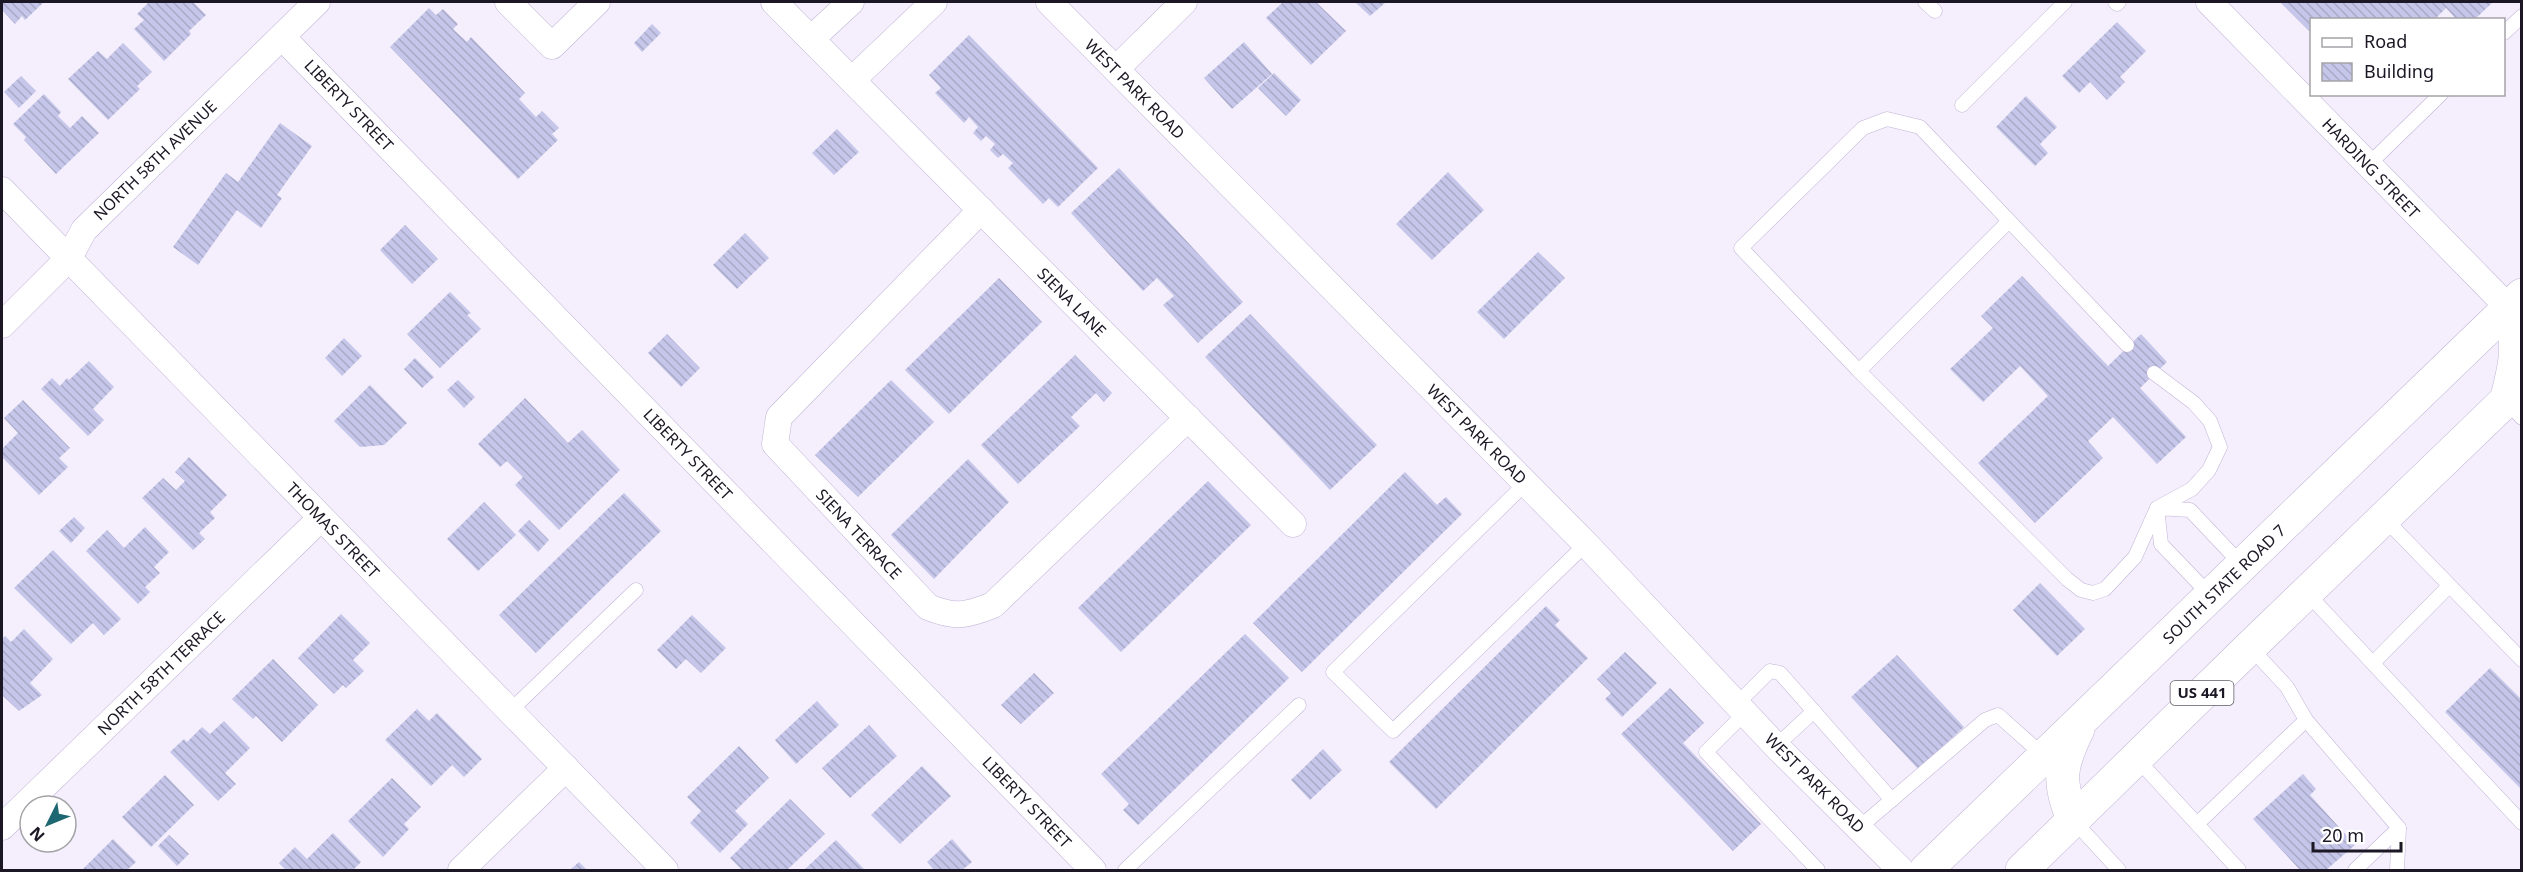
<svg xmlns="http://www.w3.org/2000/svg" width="2523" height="872" font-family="'Noto Sans',sans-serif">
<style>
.building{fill:url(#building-back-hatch)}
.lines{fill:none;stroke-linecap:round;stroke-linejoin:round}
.service-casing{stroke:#c1b4d6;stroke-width:15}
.minor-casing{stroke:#c1b4d6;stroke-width:27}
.primary-casing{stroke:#c1b4d6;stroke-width:34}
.service{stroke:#fff;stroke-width:14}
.minor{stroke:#fff;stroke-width:26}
.primary{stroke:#fff;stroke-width:33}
.labels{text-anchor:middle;stroke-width:6;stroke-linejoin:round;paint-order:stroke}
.shield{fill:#fff;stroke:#605d66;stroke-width:1.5}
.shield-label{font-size:15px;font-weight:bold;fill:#1c1724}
.street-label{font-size:16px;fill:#1c1724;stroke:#fff}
</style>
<defs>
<pattern id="building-back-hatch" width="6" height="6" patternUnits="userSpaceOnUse" patternTransform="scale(1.5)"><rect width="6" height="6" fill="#c5c6e9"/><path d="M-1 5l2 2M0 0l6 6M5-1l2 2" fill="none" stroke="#a9a9c8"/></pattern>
</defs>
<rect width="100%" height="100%" fill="#f4eefd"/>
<g class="building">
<polygon points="2,2 44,2 25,20 22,16 15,24 2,10"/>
<polygon points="149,2 161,3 163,2 193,2 206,15 189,31 191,34 164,61 134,29 144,20 137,14"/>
<polygon points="1283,2 1316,2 1346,31 1311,65 1266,18"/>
<polygon points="1355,2 1386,2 1370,16"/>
<polygon points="2280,2 2493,2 2474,20 2457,20 2446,8 2434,20 2312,20 2312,34"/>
<polygon points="429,8 436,15 443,9 458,24 453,29 467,42 471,37 525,93 519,99 536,117 542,111 559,128 552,134 558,140 518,179 390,47"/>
<polygon points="2117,22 2146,51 2120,77 2125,82 2107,100 2090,82 2079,93 2062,76"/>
<polygon points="652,24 661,33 642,52 634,43"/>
<polygon points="969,35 1098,168 1058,207 1049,198 1043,204 1008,168 1013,163 1003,154 998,158 990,150 995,144 986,136 981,141 973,133 978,127 969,117 964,123 935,93 941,88 929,75"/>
<polygon points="1244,42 1272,74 1232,109 1204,78"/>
<polygon points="123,43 152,72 137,86 140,89 108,120 68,79 98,51 107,59"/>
<polygon points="1274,73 1301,100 1286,116 1258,88"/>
<polygon points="21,76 36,91 19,108 4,92"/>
<polygon points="44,94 61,112 58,116 70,128 82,116 99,133 56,174 24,140 26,137 13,124"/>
<polygon points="2026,96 2057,127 2040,144 2048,153 2035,166 1996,127"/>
<polygon points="280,123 312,146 277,195 282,198 261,228 237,210 198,265 173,247 226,173 238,182"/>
<polygon points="837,129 859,152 834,175 812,153"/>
<polygon points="1119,168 1243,302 1198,343 1163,305 1174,296 1157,278 1143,291 1071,213"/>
<polygon points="1448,172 1484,210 1432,260 1396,224"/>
<polygon points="405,225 438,259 412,284 380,250"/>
<polygon points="745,233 769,258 737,289 713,265"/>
<polygon points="1538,252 1565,278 1504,339 1477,312"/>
<polygon points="2022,276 2108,366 2141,334 2167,362 2140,388 2186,437 2157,464 2113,417 2088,441 2103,458 2035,523 1978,463 2048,396 2020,366 1983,402 1950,369 1993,328 1981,316"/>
<polygon points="999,278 1042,322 949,414 905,370"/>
<polygon points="450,292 471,313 467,315 481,329 440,368 407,334"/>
<polygon points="1250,314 1377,445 1330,490 1205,357"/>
<polygon points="667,334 700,368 681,387 648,353"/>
<polygon points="344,338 362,356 342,376 325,358"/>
<polygon points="1075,355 1112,393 1104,402 1096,393 1071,417 1080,426 1018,484 981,445"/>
<polygon points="415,358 434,377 422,388 404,369"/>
<polygon points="89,361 114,387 93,409 104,420 88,436 41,389 52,378 60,386 67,378 69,380"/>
<polygon points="458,380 475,397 464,408 447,390"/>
<polygon points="891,380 934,422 858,497 815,455"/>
<polygon points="370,385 407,423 384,445 360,447 334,421"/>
<polygon points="525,398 568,443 582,430 620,470 559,530 515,485 523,477 507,461 500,467 478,444"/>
<polygon points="23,400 70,448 59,458 68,467 39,495 2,457 2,449 18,433 4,418"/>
<polygon points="189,457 227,495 210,512 215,518 199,533 205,539 193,550 142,498 163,478 176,490 185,481 175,472"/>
<polygon points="968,459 1009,502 934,579 891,535"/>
<polygon points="1405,472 1437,505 1446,497 1462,514 1302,672 1253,623"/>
<polygon points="1208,481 1251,525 1121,652 1078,608"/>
<polygon points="624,493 661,531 536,653 499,615"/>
<polygon points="484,502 516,535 478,571 447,539"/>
<polygon points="74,517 85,528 71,543 59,531"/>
<polygon points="529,520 549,540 538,552 518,531"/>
<polygon points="145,527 169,552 154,567 160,573 145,587 150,592 138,604 86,551 107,530 124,548"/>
<polygon points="53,550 121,619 104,635 93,623 71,644 14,588"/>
<polygon points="2040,583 2085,629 2057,656 2013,610"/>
<polygon points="1546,606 1560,620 1555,625 1588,658 1436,809 1389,762"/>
<polygon points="341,614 370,643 353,660 364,671 346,688 343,685 334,694 298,658"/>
<polygon points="692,615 726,648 701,673 686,659 676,669 657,650"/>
<polygon points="24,629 53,659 30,683 42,695 19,711 2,695 2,639 5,636 11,642"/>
<polygon points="1245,634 1289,678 1138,825 1123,810 1129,804 1101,774"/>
<polygon points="1625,652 1657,683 1622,717 1605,699 1611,693 1597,679"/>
<polygon points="1897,655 1964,727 1918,769 1851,697"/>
<polygon points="273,659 318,705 282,742 256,716 253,719 232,699"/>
<polygon points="2490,668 2522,700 2522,790 2445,712"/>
<polygon points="1034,673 1054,693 1021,724 1001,705"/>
<polygon points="1670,688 1704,723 1683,743 1761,824 1733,851 1621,734"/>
<polygon points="817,701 839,725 796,764 775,740"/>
<polygon points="417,709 429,721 437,713 482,759 464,777 452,765 431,786 385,740"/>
<polygon points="224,721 250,748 225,773 236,784 218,801 170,752 184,739 187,742 202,727 210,734"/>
<polygon points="869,725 897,756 850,798 822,768"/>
<polygon points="739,746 769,778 735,811 748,824 720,853 690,823 701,811 687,797"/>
<polygon points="1323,749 1342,770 1310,800 1291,780"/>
<polygon points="922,766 951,796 900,844 871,815"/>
<polygon points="2303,774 2316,789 2310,795 2355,845 2326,870 2300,870 2253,819"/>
<polygon points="165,775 194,805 151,847 122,817"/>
<polygon points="392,778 421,807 404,824 409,829 383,857 348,821"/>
<polygon points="790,799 825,834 787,870 742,870 730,858"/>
<polygon points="333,833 361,862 353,870 286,870 279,863 295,847 307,859"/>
<polygon points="169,835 189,854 177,866 158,846"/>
<polygon points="113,839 136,862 127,870 82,870"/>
<polygon points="952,839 972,862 962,870 934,870 927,862"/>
<polygon points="836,840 865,870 804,870"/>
<polygon points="579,862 587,870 570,870"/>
</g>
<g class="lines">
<defs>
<g id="service">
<polyline points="1925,2 1935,11"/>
<polyline points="2115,2 2117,4 2119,2"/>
<polyline points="2504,33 2522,16"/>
<polyline points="1962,105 2065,2"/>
<polyline points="2368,165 2441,94"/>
<polyline points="2009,221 1859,371 1741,248 1863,128 1887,119 1920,127 2127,345"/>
<polyline points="1859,371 2067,579 2081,590 2093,593 2105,589 2135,557 2157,508 2192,489 2209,470 2220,447 2210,421 2194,403 2154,373"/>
<polyline points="2506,401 2522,418"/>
<polyline points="1526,483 1333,672 1393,731 1586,544"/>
<polyline points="2384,518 2522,660"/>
<polyline points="2307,593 2522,823"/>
<polyline points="2210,595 2161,544 2157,508 2190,510 2243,566"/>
<polyline points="2250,647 2287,687 2306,720 2399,828 2355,870"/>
<polyline points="2373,663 2449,586"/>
<polyline points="1737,704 1770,671 1780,673 1892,800"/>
<polyline points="510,711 636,590"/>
<polyline points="1745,713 1706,752 1818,870"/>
<polyline points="1776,746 1814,711"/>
<polyline points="2136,758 2197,824 2306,720"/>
<polyline points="2073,820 2119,870"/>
<polyline points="2197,824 2239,870"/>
<polyline points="1860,827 1985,720 1998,715 2044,756"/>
<polyline points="1125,870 1299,705"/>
<polyline points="2397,870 2399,828"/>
</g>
<g id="minor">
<polyline points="508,2 552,46 597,2"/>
<polyline points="774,2 1293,524"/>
<polyline points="1049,2 1586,544 1776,746 1901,870"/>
<polyline points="2209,2 2509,308"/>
<polyline points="282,37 1093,870"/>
<polyline points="811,39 851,2"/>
<polyline points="1116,69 1184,2"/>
<polyline points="852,80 934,2"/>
<polyline points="2,190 665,870"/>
<path d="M981 210 779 417 775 444 928 607C955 618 966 616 993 605L1188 418"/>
<polyline points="2,325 69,258 84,230 317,2"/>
<polyline points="2,827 321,518"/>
<polyline points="461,870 566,768"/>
</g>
<g id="primary">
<path d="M2506 401C2516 363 2520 346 2509 308"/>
<path d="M2073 820C2058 780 2059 768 2078 729"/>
<polyline points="1926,870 2522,295"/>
<polyline points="2022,870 2250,647 2522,385"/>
</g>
</defs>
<use href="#service" class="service-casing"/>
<use href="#minor" class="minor-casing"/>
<use href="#primary" class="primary-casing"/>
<use href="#service" class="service"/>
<use href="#minor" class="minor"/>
<use href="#primary" class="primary"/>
</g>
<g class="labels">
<rect class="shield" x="2170.5" y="681" width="63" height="24" rx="4.5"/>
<g class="shield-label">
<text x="2202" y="698">US 441</text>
</g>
<g class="street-label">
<text transform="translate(1135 89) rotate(45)" y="6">WEST PARK ROAD</text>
<text transform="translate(349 105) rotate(46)" y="6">LIBERTY STREET</text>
<text transform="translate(155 160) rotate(-44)" y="6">NORTH 58TH AVENUE</text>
<text transform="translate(2371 168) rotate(46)" y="6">HARDING STREET</text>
<text transform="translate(1072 302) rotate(45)" y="6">SIENA LANE</text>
<text transform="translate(1477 434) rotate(45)" y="6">WEST PARK ROAD</text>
<text transform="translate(688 454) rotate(46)" y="6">LIBERTY STREET</text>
<text transform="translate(333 530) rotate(46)" y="6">THOMAS STREET</text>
<text transform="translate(859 534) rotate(47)" y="6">SIENA TERRACE</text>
<text transform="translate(2224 584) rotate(-44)" y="6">SOUTH STATE ROAD 7</text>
<text transform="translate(161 673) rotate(-44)" y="6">NORTH 58TH TERRACE</text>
<text transform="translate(1815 783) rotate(45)" y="6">WEST PARK ROAD</text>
<text transform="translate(1027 802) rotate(46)" y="6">LIBERTY STREET</text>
</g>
</g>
<rect width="2523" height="872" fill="none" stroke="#1c1724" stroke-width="6"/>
<rect x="2310" y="18" width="195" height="78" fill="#ffffff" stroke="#a4a2a7" stroke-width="1.5"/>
<rect x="2322" y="38" width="30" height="9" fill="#ffffff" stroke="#a4a2a7" stroke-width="1.5"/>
<text x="2364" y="48" font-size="18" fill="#1c1724">Road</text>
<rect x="2322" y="63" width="30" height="18" fill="url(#building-back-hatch)" stroke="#a4a2a7" stroke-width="1.5"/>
<text x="2364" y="78" font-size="18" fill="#1c1724">Building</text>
<g transform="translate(48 824) rotate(227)"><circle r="28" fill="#ffffff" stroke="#a4a2a7" stroke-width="1.5"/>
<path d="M0-4.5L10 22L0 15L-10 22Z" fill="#1d6772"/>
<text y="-9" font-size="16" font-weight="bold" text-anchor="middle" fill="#1c1724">N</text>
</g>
<path d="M2313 842v9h88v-9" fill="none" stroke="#1c1724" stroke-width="3"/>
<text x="2322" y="842" font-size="18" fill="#1c1724" stroke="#ffffff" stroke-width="4.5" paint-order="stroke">20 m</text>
</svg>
